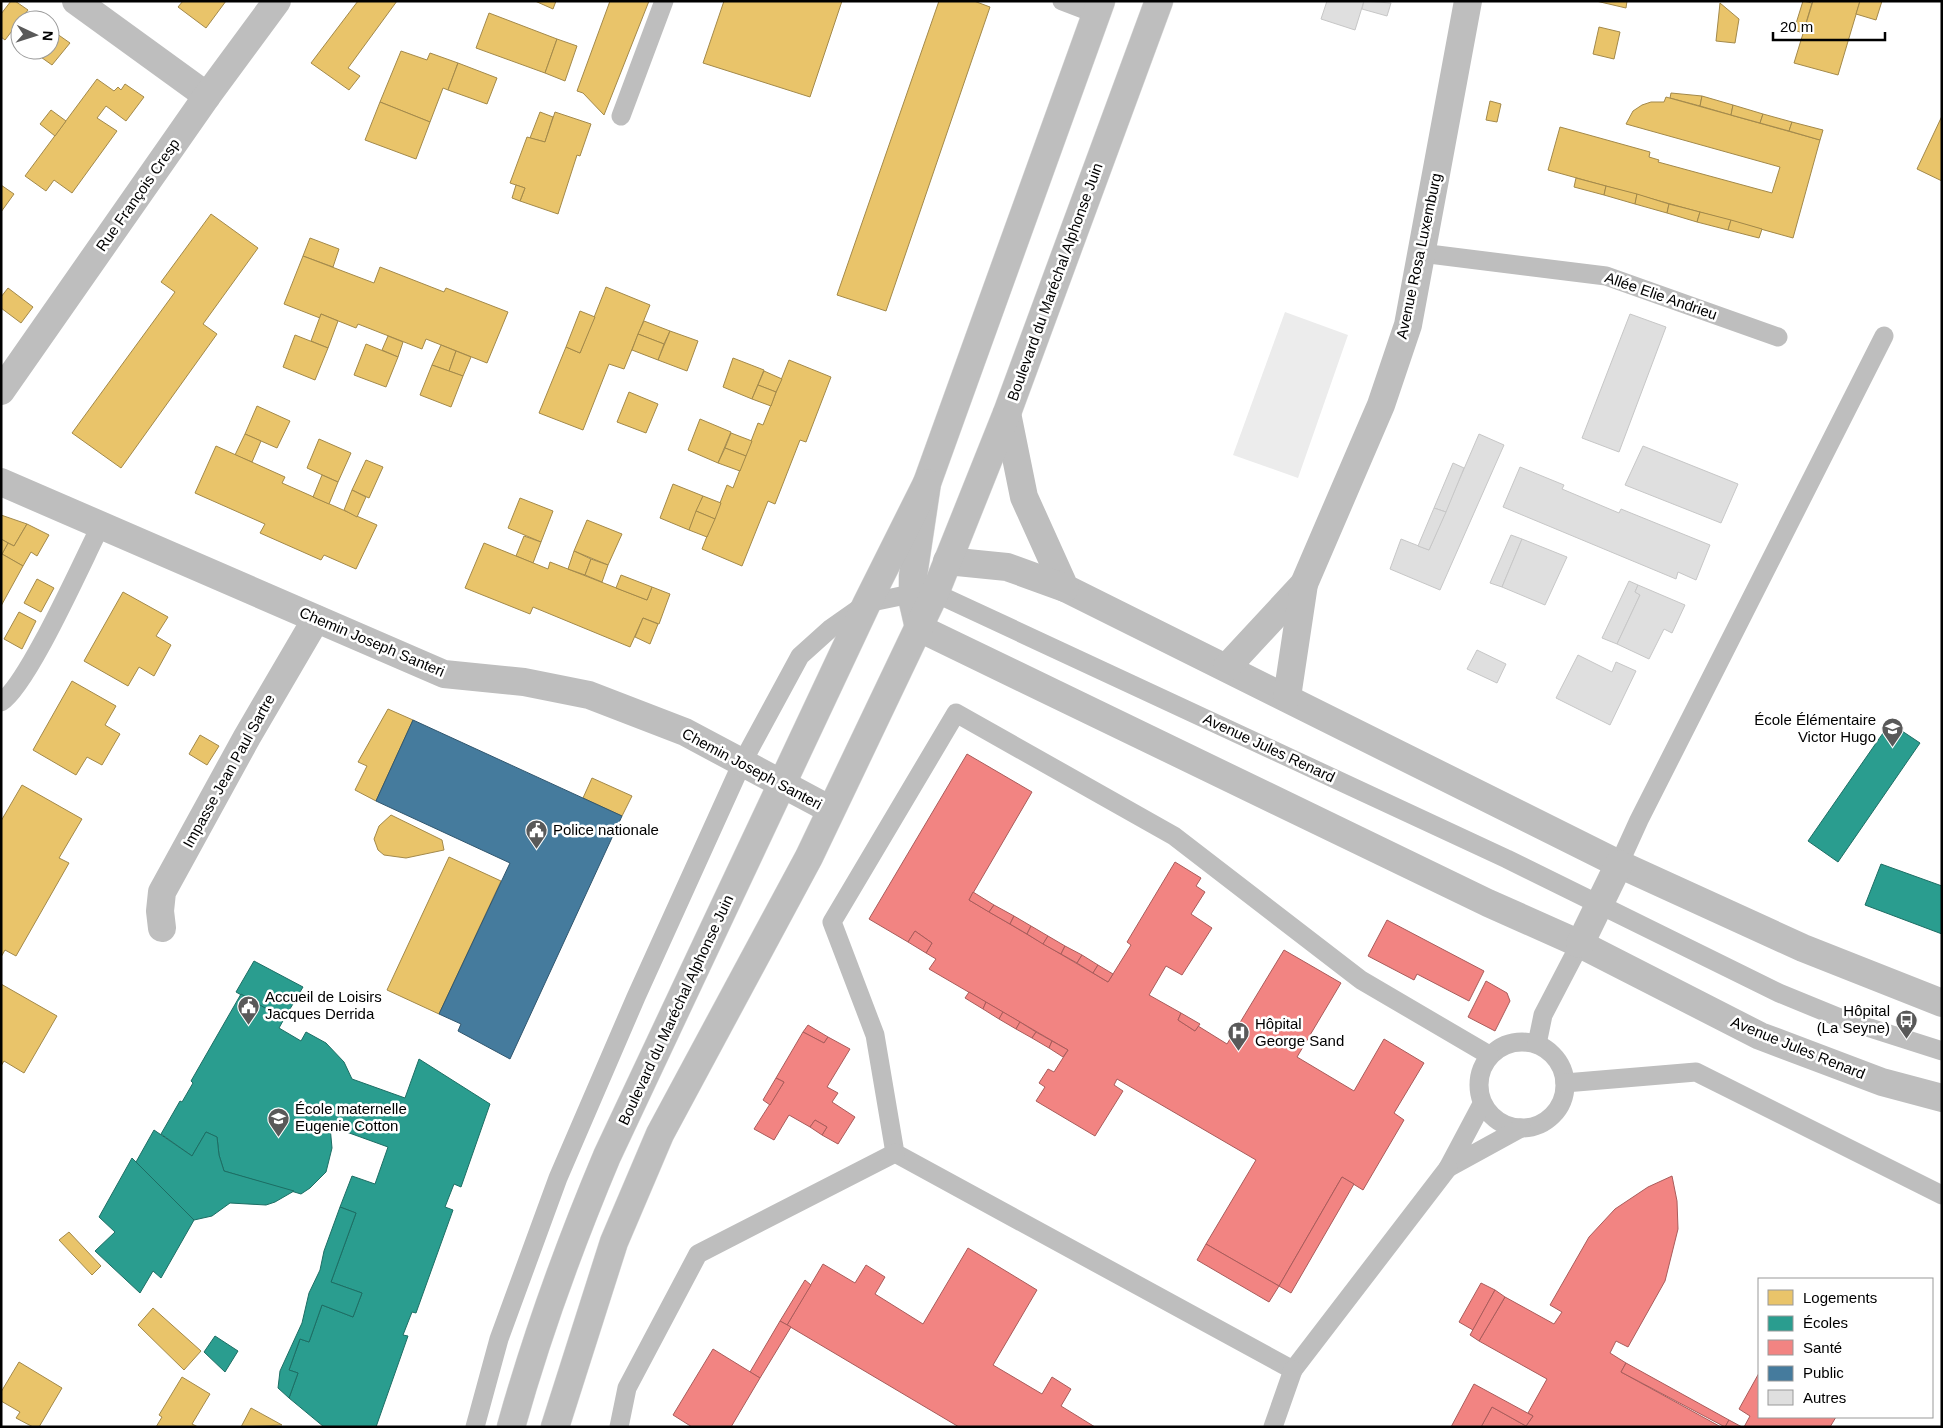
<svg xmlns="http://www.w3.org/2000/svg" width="1943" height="1428" font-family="Arial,sans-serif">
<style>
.green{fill:#ececec}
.homes{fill:#e9c46a;stroke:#a3894a}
.schools{fill:#2a9d8f;stroke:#1d6e64}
.health{fill:#f28482;stroke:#a95c5b}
.public{fill:#457b9d;stroke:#30566e}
.building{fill:#dfdfdf;stroke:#c7c7c7}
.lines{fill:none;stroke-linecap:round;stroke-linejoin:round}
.primary-casing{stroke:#dbdbdb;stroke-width:29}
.lane{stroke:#bebebe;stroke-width:19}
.street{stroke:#bebebe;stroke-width:28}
.primary{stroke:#bebebe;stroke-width:28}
.labels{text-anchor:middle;stroke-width:5;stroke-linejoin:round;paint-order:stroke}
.street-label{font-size:15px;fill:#000;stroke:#fff}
.poi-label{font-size:15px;fill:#000;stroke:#fff;text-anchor:start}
</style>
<rect width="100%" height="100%" fill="#fff"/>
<polygon class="green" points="1285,312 1348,335 1298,478 1233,455"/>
<g class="homes">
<polygon points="11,1 15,1 28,10 5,40 1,37 1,14"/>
<polygon points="183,1 226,1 206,28 178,7"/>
<polygon points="358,1 397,1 348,68 360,76 349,90 311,63"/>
<polygon points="535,1 556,1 553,9"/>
<polygon points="610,1 649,1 604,115 583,93 577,91"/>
<polygon points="724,1 842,1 810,97 703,63"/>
<polygon points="939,1 974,1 990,7 886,311 837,295"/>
<polygon points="1596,1 1627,1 1626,8"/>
<polygon points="1803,1 1812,3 1803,33 1794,30"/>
<polygon points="1813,1 1860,1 1838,75 1794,63"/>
<polygon points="1860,1 1882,1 1876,20 1856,14"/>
<polygon points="1720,3 1739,19 1735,43 1716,41"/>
<polygon points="489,13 557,39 545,73 476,48"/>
<polygon points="1599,27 1620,32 1614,59 1593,54"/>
<polygon points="50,29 70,43 52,65 31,50 50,50"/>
<polygon points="557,39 577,46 565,81 545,73"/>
<polygon points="401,51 427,60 430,53 458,63 448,90 443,88 430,122 380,102"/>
<polygon points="458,63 497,78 487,104 448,90"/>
<polygon points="97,79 114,91 118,87 121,90 125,84 144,97 126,121 106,106 97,118 117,131 72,193 54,180 46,191 25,176"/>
<polygon points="1671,93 1702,96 1700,106 1670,98"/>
<polygon points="1702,96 1733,105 1731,115 1700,106"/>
<polygon points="1666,97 1820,140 1793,238 1548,170 1560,127 1650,152 1649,157 1659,160 1658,162 1772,193 1780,167 1626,124 1633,111 1642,105 1651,102 1664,102"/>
<polygon points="1490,101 1501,104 1497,122 1486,120"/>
<polygon points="380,102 430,122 416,159 365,140"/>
<polygon points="1733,105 1763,114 1760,123 1731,115"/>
<polygon points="51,110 66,121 55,136 40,124"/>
<polygon points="540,112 553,117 545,142 530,138"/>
<polygon points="555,112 591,124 580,156 577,155 558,214 520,201 525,188 510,183 527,137 545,142"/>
<polygon points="1763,114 1792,122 1789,131 1760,123"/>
<polygon points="1942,116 1942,181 1917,169"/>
<polygon points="1792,122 1823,130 1820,140 1789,131"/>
<polygon points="1576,178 1606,186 1604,195 1574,187"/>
<polygon points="1,185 14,194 1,212"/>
<polygon points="516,185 525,188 520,201 512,198"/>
<polygon points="1606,186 1637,194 1635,204 1604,195"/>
<polygon points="1637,194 1669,204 1667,213 1635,204"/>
<polygon points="1669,204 1700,212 1697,222 1667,213"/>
<polygon points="1700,212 1731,220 1728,230 1697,222"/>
<polygon points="211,214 258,248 203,324 217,334 121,468 72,433 175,292 161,282"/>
<polygon points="1731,220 1762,229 1759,238 1728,230"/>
<polygon points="310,238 339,249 333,267 303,256"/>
<polygon points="303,256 374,283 380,267 444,292 446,288 508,312 487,363 426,339 422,349 358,324 356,328 321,314 320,318 284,304"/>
<polygon points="606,287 650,305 624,369 609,364 583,430 539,413 566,347 580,353"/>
<polygon points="8,288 33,307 21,323 1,308 1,297"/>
<polygon points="580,311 595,317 580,353 566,347"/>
<polygon points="321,314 338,321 328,348 311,341"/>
<polygon points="644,321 670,331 664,344 638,334"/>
<polygon points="670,331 698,341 687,371 658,360"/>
<polygon points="638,334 664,344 658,360 632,350"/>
<polygon points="295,335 328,348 315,380 283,367"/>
<polygon points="388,336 403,342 398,357 382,350"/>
<polygon points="366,344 398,357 386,387 354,375"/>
<polygon points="441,345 456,351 449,371 432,365"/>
<polygon points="456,351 471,357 463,376 449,371"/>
<polygon points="733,358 764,370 752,399 723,387"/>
<polygon points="789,360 831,377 806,442 800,440 775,504 768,501 742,566 702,549 727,485 733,488 758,423 763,425"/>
<polygon points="432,365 463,376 451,407 420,395"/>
<polygon points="764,371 782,379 776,392 758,385"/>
<polygon points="758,385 776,392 771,406 752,399"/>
<polygon points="629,392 658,404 646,433 617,422"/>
<polygon points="257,406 290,421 277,448 245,434"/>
<polygon points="700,419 731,432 718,463 688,450"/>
<polygon points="731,433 752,441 746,456 725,448"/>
<polygon points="245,434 261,441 252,462 235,455"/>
<polygon points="319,439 351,453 338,482 307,468"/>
<polygon points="216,446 285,477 282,483 377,525 356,569 324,555 321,560 260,533 265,524 195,493"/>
<polygon points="725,448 746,456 740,471 718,463"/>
<polygon points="366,460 383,467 369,498 352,490"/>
<polygon points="322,475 338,482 329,504 313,497"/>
<polygon points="673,484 703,496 689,530 660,518"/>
<polygon points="352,490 366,497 357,517 344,510"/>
<polygon points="703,496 721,503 715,519 696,511"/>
<polygon points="520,498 553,511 541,542 508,528"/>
<polygon points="696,511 715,519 707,537 689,530"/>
<polygon points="1,515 27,524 14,546 1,539"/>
<polygon points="587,520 622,534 608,565 574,551"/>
<polygon points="27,524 49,535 37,556 31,552 23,566 2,554 8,543 14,546"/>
<polygon points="524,536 541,542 533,563 516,556"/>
<polygon points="1,539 8,543 2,554 23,566 1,606"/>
<polygon points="484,543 548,569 550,562 647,600 652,587 670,594 659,624 643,618 630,647 533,607 530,614 465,588"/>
<polygon points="574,551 591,559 585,575 568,569"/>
<polygon points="591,559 608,565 602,582 585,575"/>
<polygon points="621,575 652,587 647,600 616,588"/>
<polygon points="37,579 54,588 41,612 24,603"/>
<polygon points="123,592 168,617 156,636 171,645 154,676 139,667 128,686 84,661"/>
<polygon points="19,612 36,621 22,649 4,639"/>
<polygon points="643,618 658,624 650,644 635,637"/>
<polygon points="72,681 116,706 105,725 120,734 102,765 87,757 76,775 33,750"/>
<polygon points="388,709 413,720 376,801 355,790 367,766 358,762"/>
<polygon points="200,735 219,746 207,765 189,754"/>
<polygon points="592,778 632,796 622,816 583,798"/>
<polygon points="22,785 82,819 59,858 69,863 16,956 5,950 1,957 1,821"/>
<polygon points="391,815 442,840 444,850 406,858 384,855 378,850 374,839 379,826"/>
<polygon points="449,857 501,881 439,1014 387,990"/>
<polygon points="1,984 57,1016 24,1073 4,1061 1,1066"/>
<polygon points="69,1232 101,1266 92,1275 59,1240"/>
<polygon points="153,1308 201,1351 184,1370 138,1325"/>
<polygon points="19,1362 62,1388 39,1427 33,1427 16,1418 20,1412 1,1401 1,1392"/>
<polygon points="182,1377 210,1394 192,1424 198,1427 156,1427 162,1417 159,1415"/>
<polygon points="251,1408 282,1425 241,1427"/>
</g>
<g class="schools">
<polygon points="1890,723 1920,743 1838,862 1808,841"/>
<polygon points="1881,864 1942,886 1942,934 1865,905"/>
<polygon points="254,961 303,987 284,1019 236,992"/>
<polygon points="241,994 284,1019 279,1028 301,1041 306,1032 326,1043 344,1062 352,1079 405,1098 419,1059 490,1104 461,1187 454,1184 445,1207 453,1210 416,1313 412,1312 403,1335 408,1336 376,1427 324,1427 289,1398 298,1373 289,1370 300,1339 309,1342 322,1305 353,1317 362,1293 331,1282 356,1213 340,1207 352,1176 375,1184 388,1147 330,1126 332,1148 326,1172 310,1188 301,1194 224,1171 219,1155 217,1137 206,1132 192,1156 161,1134 180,1101 182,1102 193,1083 191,1081"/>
<polygon points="154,1130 192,1156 206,1132 217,1137 219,1155 224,1171 294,1191 275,1202 266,1205 230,1203 212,1216 194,1220 136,1162"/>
<polygon points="132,1158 194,1220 161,1278 153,1271 140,1293 95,1251 115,1232 99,1217"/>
<polygon points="340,1207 356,1213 331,1282 362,1293 353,1317 322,1305 309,1342 300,1339 289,1370 298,1373 289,1398 278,1388 280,1371 302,1323 309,1293 320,1270 324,1251"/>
<polygon points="215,1336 238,1351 225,1372 204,1352"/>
</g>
<g class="health">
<polygon points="967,754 1032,792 969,900 1108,982 1131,945 1127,942 1175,862 1201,878 1196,886 1205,892 1191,914 1212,928 1182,975 1166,966 1149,995 1181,1013 1178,1020 1195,1031 1198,1026 1227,1044 1284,950 1341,983 1297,1057 1354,1091 1384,1039 1424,1063 1394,1113 1404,1120 1363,1190 1342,1177 1279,1286 1206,1244 1256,1160 1117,1079 1114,1085 1123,1091 1095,1136 1036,1101 1045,1087 1039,1083 1048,1069 1054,1072 1068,1050 929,969 936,959 926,953 932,943 915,931 908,942 869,919"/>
<polygon points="973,892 994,905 989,912 969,900"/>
<polygon points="994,905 1014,916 1010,924 989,912"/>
<polygon points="1014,916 1031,926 1027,934 1010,924"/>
<polygon points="1387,920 1484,971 1469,1001 1417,974 1414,980 1368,956"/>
<polygon points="1031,926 1048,936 1043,944 1027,934"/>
<polygon points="915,931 932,943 926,953 908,942"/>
<polygon points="1048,936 1065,946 1061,954 1043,944"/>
<polygon points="1065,946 1082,955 1077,963 1061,954"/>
<polygon points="1082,955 1098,965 1093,973 1077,963"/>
<polygon points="1098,965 1113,974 1108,982 1093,973"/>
<polygon points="1486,981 1507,993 1510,1001 1495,1031 1468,1017"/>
<polygon points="969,992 986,1002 983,1009 965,998"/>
<polygon points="986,1002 1003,1012 999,1019 983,1009"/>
<polygon points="1003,1012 1020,1022 1016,1029 999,1019"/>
<polygon points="1181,1013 1200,1024 1195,1031 1178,1020"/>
<polygon points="1020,1022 1036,1032 1032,1038 1016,1029"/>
<polygon points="808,1025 828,1037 824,1043 803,1032"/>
<polygon points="803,1032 824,1043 828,1037 850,1049 827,1087 838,1093 832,1102 855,1117 838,1144 822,1135 827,1127 815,1120 810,1127 789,1115 774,1140 754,1129 784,1082 776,1078"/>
<polygon points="1036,1032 1052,1041 1049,1048 1032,1038"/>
<polygon points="1052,1041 1068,1050 1063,1057 1049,1048"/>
<polygon points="776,1078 784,1082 770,1105 763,1100"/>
<polygon points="815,1120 827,1127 822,1135 810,1127"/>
<polygon points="1672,1176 1677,1201 1678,1229 1665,1281 1628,1347 1616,1341 1610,1353 1626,1363 1621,1372 1721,1427 1481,1427 1492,1407 1526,1426 1533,1416 1528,1413 1547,1379 1479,1341 1505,1297 1554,1324 1562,1312 1550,1305 1589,1237 1615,1209 1648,1187"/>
<polygon points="1342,1177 1354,1184 1291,1293 1279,1286"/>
<polygon points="1206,1244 1279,1286 1269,1302 1197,1260"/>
<polygon points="968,1248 1037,1290 993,1365 1042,1394 1052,1377 1071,1389 1061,1406 1095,1427 959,1427 787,1325 823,1264 855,1283 866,1265 885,1277 875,1294 923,1324"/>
<polygon points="805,1280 811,1285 787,1325 780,1321"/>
<polygon points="1481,1283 1495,1290 1473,1330 1459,1322"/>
<polygon points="1495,1290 1505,1297 1479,1341 1470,1335"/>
<polygon points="780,1321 791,1327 760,1378 750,1372"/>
<polygon points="713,1349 760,1378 731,1427 692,1427 673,1415"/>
<polygon points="1626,1363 1729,1420 1725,1427 1621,1372"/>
<polygon points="1759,1373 1759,1417 1836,1417 1830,1427 1744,1427 1750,1416 1739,1409"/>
<polygon points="1474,1384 1533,1416 1526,1426 1492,1407 1481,1427 1451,1427"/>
<polygon points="1729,1420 1742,1427 1725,1427"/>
</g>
<polygon class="public" points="413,720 622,816 510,1059 458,1031 461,1024 439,1014 510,863 376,801"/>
<g class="building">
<polygon points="1327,1 1364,1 1355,30 1321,19"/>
<polygon points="1364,1 1391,3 1387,16 1362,9"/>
<polygon points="1630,314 1666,327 1619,452 1582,438"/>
<polygon points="1479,434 1504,445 1440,590 1390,569 1401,539 1429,550"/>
<polygon points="1643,446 1738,484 1721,523 1625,485"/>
<polygon points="1453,463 1464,468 1446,512 1434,508"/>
<polygon points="1520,467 1564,485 1562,489 1619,513 1621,509 1710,545 1696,580 1678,572 1676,579 1503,507"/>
<polygon points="1434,508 1446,512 1429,550 1418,546"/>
<polygon points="1511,535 1522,539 1502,587 1490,583"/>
<polygon points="1522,539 1567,557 1545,605 1502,587"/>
<polygon points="1629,581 1638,585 1635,592 1640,595 1617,644 1602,638"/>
<polygon points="1638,585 1685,605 1672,633 1664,629 1649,659 1617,644 1640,595 1635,592"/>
<polygon points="1477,650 1506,664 1497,683 1467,669"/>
<polygon points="1578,655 1612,672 1616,662 1636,671 1610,725 1556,698"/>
</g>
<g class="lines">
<defs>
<g id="primary">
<polyline points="919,628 913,602 913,576 927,483 1101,1"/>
<path d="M511 1427C537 1334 570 1244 607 1156L867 603 927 483"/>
<polyline points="555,1427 614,1242 660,1134 809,857 935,593 1007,413 1159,1"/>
</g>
</defs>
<use href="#primary" class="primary-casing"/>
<g class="lane">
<polyline points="1062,1 1096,14"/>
<polyline points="621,116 664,1"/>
<polyline points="1421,253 1606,276 1778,337"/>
<path d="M1 702C28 685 83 560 101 525"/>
<polyline points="1619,864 1639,820 1884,336"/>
<circle cx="1522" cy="1085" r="43"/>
<polyline points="1537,1044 1543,1015 1580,944"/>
<polyline points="1565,1083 1696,1072 1942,1195"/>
<polyline points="1482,1104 1448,1168 1521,1128"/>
<polyline points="1448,1168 1293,1370 895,1153 875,1035 832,922 956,713 1174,836 1361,980 1489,1055"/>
<polyline points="475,1427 499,1339 558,1178 636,997 742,763 800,656 830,629 867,603 901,596 935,593 1507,859 1779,993 1845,1020 1942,1051"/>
<polyline points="619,1427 627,1388 698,1254 895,1153"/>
<polyline points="1273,1427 1293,1370"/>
</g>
<g class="street">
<polyline points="76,1 207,96"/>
<polyline points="1,391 207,96 277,1"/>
<polyline points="1007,413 1024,497 1065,588 1619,864 1803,948 1942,1003"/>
<polyline points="1,482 444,674 524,682 589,695 685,732 831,810"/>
<polyline points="947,561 1007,567 1065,588"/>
<polyline points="919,628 1488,903 1580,944 1760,1036 1882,1082 1942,1098"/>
<polyline points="1227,667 1304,584"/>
<polyline points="1287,697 1304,584 1381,405 1408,325 1468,1"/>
<polyline points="162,928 160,911 162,892 247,737 316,619"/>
<polyline points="1580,944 1619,864"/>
</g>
<use href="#primary" class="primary"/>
</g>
<defs>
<symbol id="school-pin" viewBox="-11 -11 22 30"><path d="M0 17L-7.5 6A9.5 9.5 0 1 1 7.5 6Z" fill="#595959" stroke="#fff"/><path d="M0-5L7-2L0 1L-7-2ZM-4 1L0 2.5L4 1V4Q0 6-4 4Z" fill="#fff"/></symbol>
<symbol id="civic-pin" viewBox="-11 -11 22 30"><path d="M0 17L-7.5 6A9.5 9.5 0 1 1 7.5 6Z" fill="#595959" stroke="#fff"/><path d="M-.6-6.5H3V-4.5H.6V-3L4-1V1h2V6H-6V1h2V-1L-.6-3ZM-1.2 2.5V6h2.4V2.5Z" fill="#fff"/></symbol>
<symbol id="bus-pin" viewBox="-11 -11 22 30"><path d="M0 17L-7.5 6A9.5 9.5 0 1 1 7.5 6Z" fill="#595959" stroke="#fff"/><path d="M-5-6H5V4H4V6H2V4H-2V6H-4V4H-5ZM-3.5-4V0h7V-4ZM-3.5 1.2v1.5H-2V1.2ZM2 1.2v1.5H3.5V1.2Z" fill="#fff"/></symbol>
<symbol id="hospital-pin" viewBox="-11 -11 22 30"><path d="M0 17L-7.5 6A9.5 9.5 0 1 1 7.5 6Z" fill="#595959" stroke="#fff"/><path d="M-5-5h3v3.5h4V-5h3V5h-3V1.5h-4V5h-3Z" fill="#fff"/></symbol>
</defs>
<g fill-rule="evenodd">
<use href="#school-pin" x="1880" y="716" width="25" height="34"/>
<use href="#civic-pin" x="524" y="818" width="25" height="34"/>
<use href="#civic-pin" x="236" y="994" width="25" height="34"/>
<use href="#bus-pin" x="1894" y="1008" width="25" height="34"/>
<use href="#hospital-pin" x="1226" y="1020" width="25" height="34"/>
<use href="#school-pin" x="266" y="1106" width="25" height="34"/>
</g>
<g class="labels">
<g class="street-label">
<text transform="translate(138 195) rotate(-55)" y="5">Rue François Cresp</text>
<text transform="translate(1419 256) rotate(-78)" y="5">Avenue Rosa Luxemburg</text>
<text transform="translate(1055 282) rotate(-70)" y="5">Boulevard du Maréchal Alphonse Juin</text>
<text transform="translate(1661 296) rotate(19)" y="5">Allée Elie Andrieu</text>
<text transform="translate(372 642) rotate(23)" y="5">Chemin Joseph Santeri</text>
<text transform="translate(1269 748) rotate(25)" y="5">Avenue Jules Renard</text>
<text transform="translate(752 769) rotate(28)" y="5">Chemin Joseph Santeri</text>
<text transform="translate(229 771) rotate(-61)" y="5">Impasse Jean Paul Sartre</text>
<text transform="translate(676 1010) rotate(-65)" y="5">Boulevard du Maréchal Alphonse Juin</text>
<text transform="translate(1798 1048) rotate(22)" y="5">Avenue Jules Renard</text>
</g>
<g class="poi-label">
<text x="1876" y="725" text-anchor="end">École Élémentaire<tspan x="1876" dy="17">Victor Hugo</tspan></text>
<text x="553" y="835">Police nationale</text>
<text x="265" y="1002">Accueil de Loisirs<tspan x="265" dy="17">Jacques Derrida</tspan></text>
<text x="1890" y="1016" text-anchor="end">Hôpital<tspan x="1890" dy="17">(La Seyne)</tspan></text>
<text x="1255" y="1029">Hôpital<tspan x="1255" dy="17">George Sand</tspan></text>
<text x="295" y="1114">École maternelle<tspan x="295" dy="17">Eugenie Cotton</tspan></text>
</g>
</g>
<rect width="1943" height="1428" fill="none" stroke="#000000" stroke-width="5"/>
<rect x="1758" y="1278" width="175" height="140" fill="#ffffff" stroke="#999999"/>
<rect x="1768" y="1290" width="25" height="15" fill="#e9c46a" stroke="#999999"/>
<text x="1803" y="1303" font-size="15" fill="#000000">Logements</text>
<rect x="1768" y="1316" width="25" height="15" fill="#2a9d8f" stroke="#999999"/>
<text x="1803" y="1328" font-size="15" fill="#000000">Écoles</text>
<rect x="1768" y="1340" width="25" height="15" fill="#f28482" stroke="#999999"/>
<text x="1803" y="1353" font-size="15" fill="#000000">Santé</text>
<rect x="1768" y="1366" width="25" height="15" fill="#457b9d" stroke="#999999"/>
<text x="1803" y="1378" font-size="15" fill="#000000">Public</text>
<rect x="1768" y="1390" width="25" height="15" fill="#dfdfdf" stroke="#999999"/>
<text x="1803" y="1403" font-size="15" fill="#000000">Autres</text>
<g transform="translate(35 35) rotate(94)"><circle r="24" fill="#ffffff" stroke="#999999"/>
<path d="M0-4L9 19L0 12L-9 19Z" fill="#595959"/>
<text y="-8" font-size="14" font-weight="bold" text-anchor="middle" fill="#000000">N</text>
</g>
<path d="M1773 32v8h112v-8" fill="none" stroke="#000000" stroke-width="2.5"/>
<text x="1780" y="32" font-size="15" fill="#000000" stroke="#ffffff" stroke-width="4" paint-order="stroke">20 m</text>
</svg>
